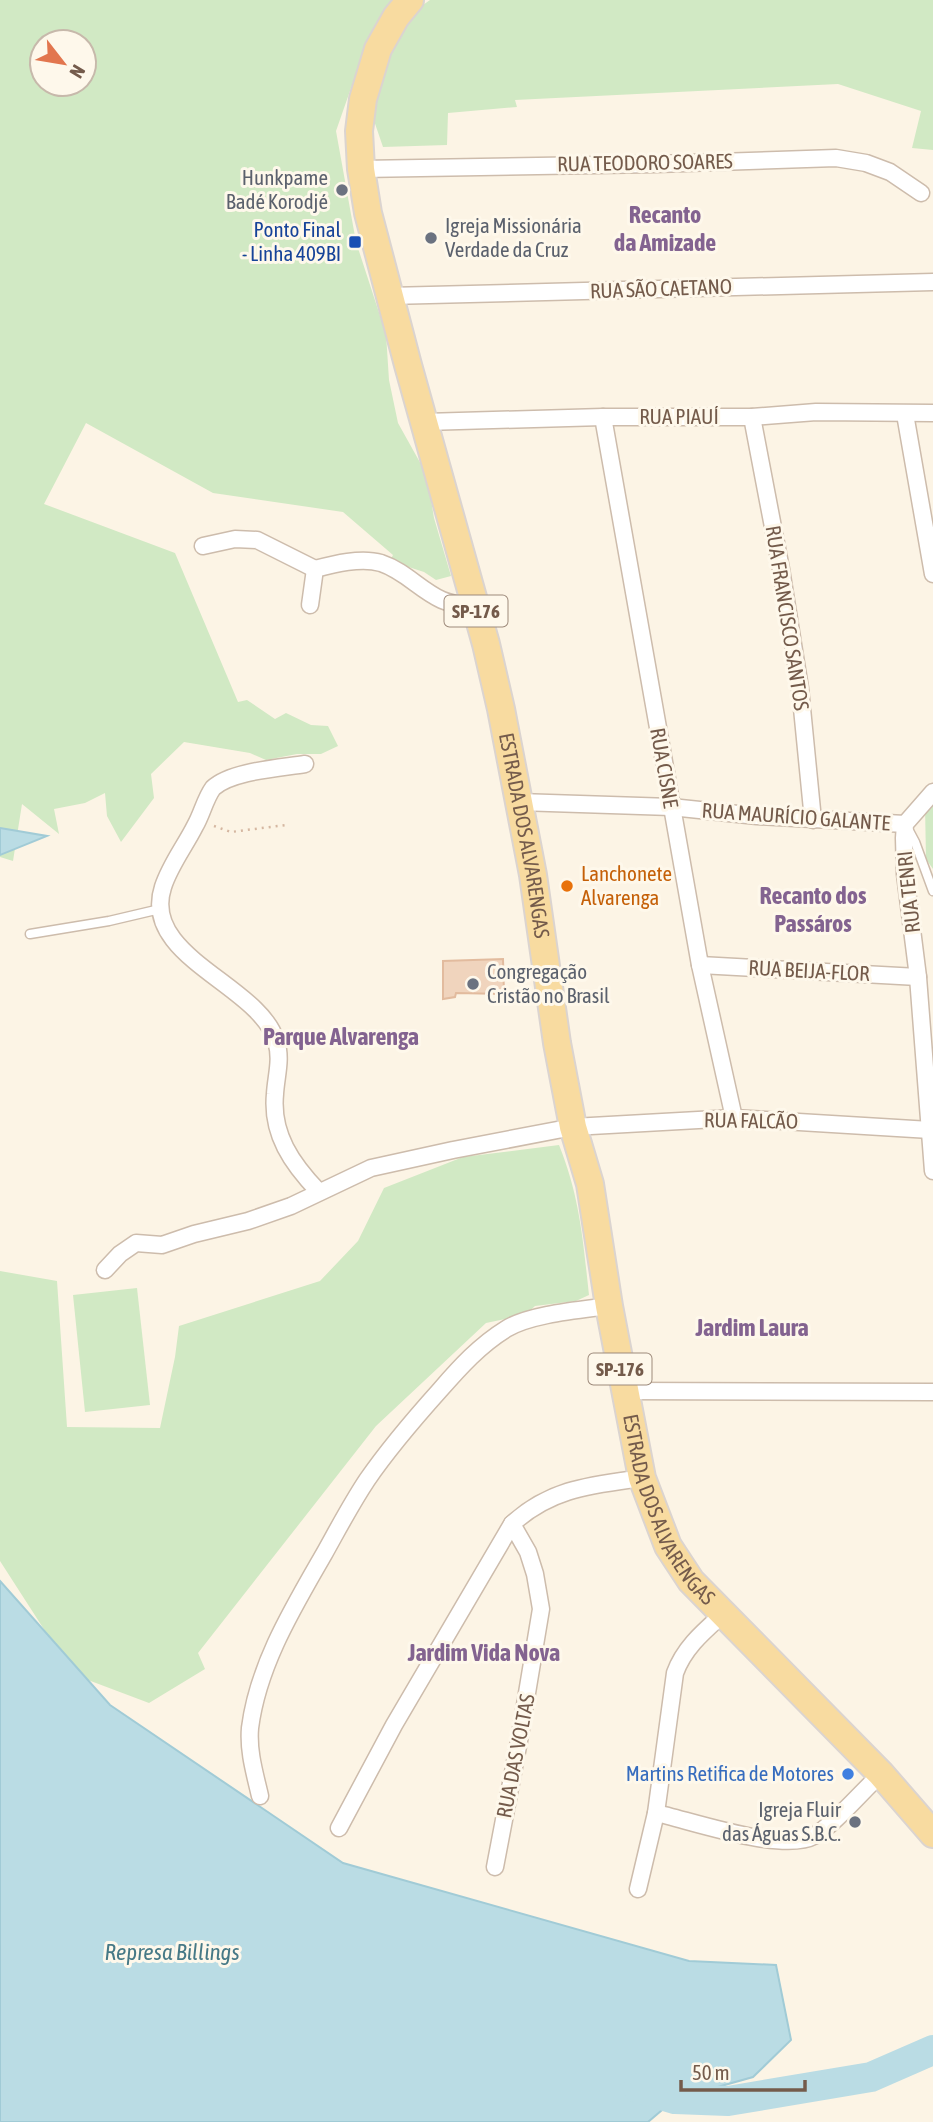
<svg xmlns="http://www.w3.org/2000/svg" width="933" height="2122" font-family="'Asap Condensed',sans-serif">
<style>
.green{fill:#d1e9c4;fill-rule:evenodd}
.water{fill:#badce4;stroke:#a1cbd6;stroke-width:2}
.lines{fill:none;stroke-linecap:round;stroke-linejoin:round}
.river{stroke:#badce4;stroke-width:30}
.building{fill:#f0d4bd;stroke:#e2bb9e;stroke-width:2}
.lane-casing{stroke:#cdbcac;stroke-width:11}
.street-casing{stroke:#cdbcac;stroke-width:19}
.primary-casing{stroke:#dbd4d0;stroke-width:30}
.path{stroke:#d5b7a1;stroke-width:2.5;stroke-dasharray:2 5;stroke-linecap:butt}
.lane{stroke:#fff;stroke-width:8}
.street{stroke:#fff;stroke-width:16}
.primary{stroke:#f8dba0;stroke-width:26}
.worship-dot{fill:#6b7280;stroke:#fef8eb;stroke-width:2.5}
.transit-dot{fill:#1a4fb4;stroke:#fef8eb;stroke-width:2.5}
.food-dot{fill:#e8710a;stroke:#fef8eb;stroke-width:2.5}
.shop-dot{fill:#3f7fe0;stroke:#fef8eb;stroke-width:2.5}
.labels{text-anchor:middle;stroke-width:6;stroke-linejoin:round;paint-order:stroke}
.shield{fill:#fef8eb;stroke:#9d8a7b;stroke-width:2}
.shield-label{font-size:19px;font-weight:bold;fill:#745b4b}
.street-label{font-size:21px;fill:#745b4b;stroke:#fef8eb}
.worship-label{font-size:21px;fill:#5b616d;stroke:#fef8eb;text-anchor:end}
.transit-label{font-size:21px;fill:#164399;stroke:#fef8eb;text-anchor:end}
.food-label{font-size:21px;fill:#c56008;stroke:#fef8eb;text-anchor:start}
.shop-label{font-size:21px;fill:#366cbe;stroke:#fef8eb;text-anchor:end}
.water-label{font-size:23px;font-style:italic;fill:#467986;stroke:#fef8eb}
.quarter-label{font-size:24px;font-weight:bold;fill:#836390;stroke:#fef8eb}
</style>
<rect width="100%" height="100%" fill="#fcf4e5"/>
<g class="green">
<path d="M0 0H405L365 48 336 131 356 242 386 334 389 380 398 423 427 475 434 518 451 576 436 580 424 572 390 561 393 555 343 512 213 493 86 423 44 504 175 553 238 702 247 700 275 719 286 713 311 725 328 726 338 746 321 754H297L266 760 250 753 184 742 151 774 154 798 121 842 107 816 105 793 85 803 54 809 59 834 22 804 13 861 0 857ZM42 42H84V84H42Z"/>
<polygon points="430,0 933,0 933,150 912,148 921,111 838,84 515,100 517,107 448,113 447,145 383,147 369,106 378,73 406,17"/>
<polygon points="933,797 933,869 926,859 925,806"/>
<path d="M559 1145C580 1197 583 1241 589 1295L576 1301 535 1306 525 1315 486 1323 376 1426 198 1653 205 1669 149 1703 88 1680 47 1634 0 1561V1271L57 1281 67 1427 160 1428 175 1357 179 1326 320 1281 358 1241 384 1188 463 1157Z"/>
<polygon points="137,1288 150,1405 85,1412 73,1295"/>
</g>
<g class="water">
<polygon points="0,828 47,836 0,855"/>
<polygon points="0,1581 110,1705 343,1863 689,1961 776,1965 791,2040 753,2077 675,2099 648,2122 0,2122"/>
</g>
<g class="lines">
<polyline class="river" points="638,2088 675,2099 728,2101 871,2077 933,2050"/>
</g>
<polygon class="building" points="503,959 504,994 456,993 455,997 443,999 443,961"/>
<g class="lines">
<defs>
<g id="lane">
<polyline points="907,827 915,842 933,891"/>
<polyline points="30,934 109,921 160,909"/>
</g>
<g id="street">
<polyline points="361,169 656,164 836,158 866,163 890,172 921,193"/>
<polyline points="389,296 933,282"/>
<polyline points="905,414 933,574"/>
<polyline points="603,417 700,965 734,1118"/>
<polyline points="752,417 781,569 800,688 813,820"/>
<polyline points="425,422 603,417 752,417 816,412 933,413"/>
<polyline points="203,546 235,539 257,540 315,569"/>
<path d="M310 605 315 569C334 564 361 557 381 563 405 571 420 590 442 600 453 605 464 605 475 606"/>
<path d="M305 764C280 768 231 771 213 788 205 799 202 814 195 826 185 846 170 865 163 887 140 957 260 985 276 1041 282 1059 276 1076 275 1094 271 1134 292 1164 319 1192"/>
<polyline points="933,792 905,824 904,838 905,874 918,977 933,1171"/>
<polyline points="519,802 671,807 757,816 905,824"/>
<polyline points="700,965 918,977"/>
<polyline points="105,1270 120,1254 136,1243 162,1245 194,1234 248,1221 291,1206 371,1168 453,1150 573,1127 734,1118 930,1130"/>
<polyline points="625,1391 933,1392"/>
<path d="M260 1796C255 1774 248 1752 250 1728 258 1665 293 1608 324 1554 338 1529 351 1504 367 1480 389 1448 414 1419 440 1390 460 1367 480 1345 506 1329 530 1314 580 1310 609 1306"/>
<path d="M656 1813C692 1821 783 1853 814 1836 835 1824 862 1791 881 1774"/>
<path d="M339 1828 394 1725 512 1524C551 1488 592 1485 642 1478"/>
<polyline points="495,1867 519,1741 541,1609 535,1574 528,1552 512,1524"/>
<path d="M638 1889 656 1813 675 1673C684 1648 703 1632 722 1615"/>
</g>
<g id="primary">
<path id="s1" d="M410 0 396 17 378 49 363 99 359 131 361 169 368 213 408 365 486 644 501 709 533 875 557 1043 573 1127 590 1184 609 1306 642 1478 668 1546 691 1581 881 1774 933 1834"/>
</g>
</defs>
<use href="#lane" class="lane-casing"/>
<use href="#street" class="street-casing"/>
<use href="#primary" class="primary-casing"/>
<polyline class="path" points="214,826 231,832 286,825"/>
<use href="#lane" class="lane"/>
<use href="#street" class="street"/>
<use href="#primary" class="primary"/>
</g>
<g class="worship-dot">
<circle cx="342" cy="190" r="7"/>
<circle cx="431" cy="238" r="7"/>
<circle cx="473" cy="984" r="7"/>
<circle cx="855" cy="1822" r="7"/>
</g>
<rect class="transit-dot" x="348" y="235" width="14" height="14" rx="3.5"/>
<circle class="food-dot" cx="567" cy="886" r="7"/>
<circle class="shop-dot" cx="848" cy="1774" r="7"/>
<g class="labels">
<g class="shield">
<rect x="444.5" y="595.5" width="63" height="31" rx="5"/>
<rect x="588.5" y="1353.5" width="63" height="31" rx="5"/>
</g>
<g class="shield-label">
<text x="476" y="618">SP-176</text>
<text x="620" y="1376">SP-176</text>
</g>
<g class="street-label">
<text transform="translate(645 163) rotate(-1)" y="7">RUA TEODORO SOARES</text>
<text transform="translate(661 289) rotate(-2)" y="7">RUA SÃO CAETANO</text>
<text x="679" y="424">RUA PIAUÍ</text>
<text transform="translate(787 618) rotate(81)" y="7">RUA FRANCISCO SANTOS</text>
<text transform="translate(664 768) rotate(80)" y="7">RUA CISNE</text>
<text transform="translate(796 817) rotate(4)" y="7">RUA MAURÍCIO GALANTE</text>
<text dy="7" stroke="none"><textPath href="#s1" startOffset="868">ESTRADA DOS ALVARENGAS</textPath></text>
<text transform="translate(909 892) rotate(-96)" y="7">RUA TENRI</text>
<text transform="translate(809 971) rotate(3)" y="7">RUA BEIJA-FLOR</text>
<text transform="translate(751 1121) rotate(1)" y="7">RUA FALCÃO</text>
<text dy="7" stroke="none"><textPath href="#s1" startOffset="1561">ESTRADA DOS ALVARENGAS</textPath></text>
<text transform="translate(516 1756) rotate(-79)" y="7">RUA DAS VOLTAS</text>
</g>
<g class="worship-label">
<text x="328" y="185">Hunkpame<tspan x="328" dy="24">Badé Korodjé</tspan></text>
<text x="445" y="233" text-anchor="start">Igreja Missionária<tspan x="445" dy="24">Verdade da Cruz</tspan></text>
<text x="487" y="979" text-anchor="start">Congregação<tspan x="487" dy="24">Cristão no Brasil</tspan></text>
<text x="841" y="1817">Igreja Fluir<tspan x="841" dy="24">das Águas S.B.C.</tspan></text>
</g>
<g class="transit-label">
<text x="341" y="237">Ponto Final<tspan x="341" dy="24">- Linha 409BI</tspan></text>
</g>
<g class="food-label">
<text x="581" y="881">Lanchonete<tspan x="581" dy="24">Alvarenga</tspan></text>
</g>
<g class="shop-label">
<text x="834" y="1781">Martins Retifica de Motores</text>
</g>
<g class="water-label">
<text x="172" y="1960">Represa Billings</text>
</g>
<g class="quarter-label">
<text x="665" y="223">Recanto<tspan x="665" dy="28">da Amizade</tspan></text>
<text x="813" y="904">Recanto dos<tspan x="813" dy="28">Passáros</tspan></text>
<text x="341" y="1045">Parque Alvarenga</text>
<text x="752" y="1336">Jardim Laura</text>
<text x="484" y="1661">Jardim Vida Nova</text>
</g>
</g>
<g transform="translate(63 63) rotate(121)"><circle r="33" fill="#fef8eb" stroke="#c7b9ab" stroke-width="2"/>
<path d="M0-5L12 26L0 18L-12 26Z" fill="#e2764e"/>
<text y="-10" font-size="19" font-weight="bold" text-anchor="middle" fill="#745b4b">N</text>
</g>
<path d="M681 2080v10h124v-10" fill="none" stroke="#745b4b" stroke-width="3.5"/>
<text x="692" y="2080" font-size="21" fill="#745b4b" stroke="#fef8eb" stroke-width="5" paint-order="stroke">50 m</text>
</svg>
